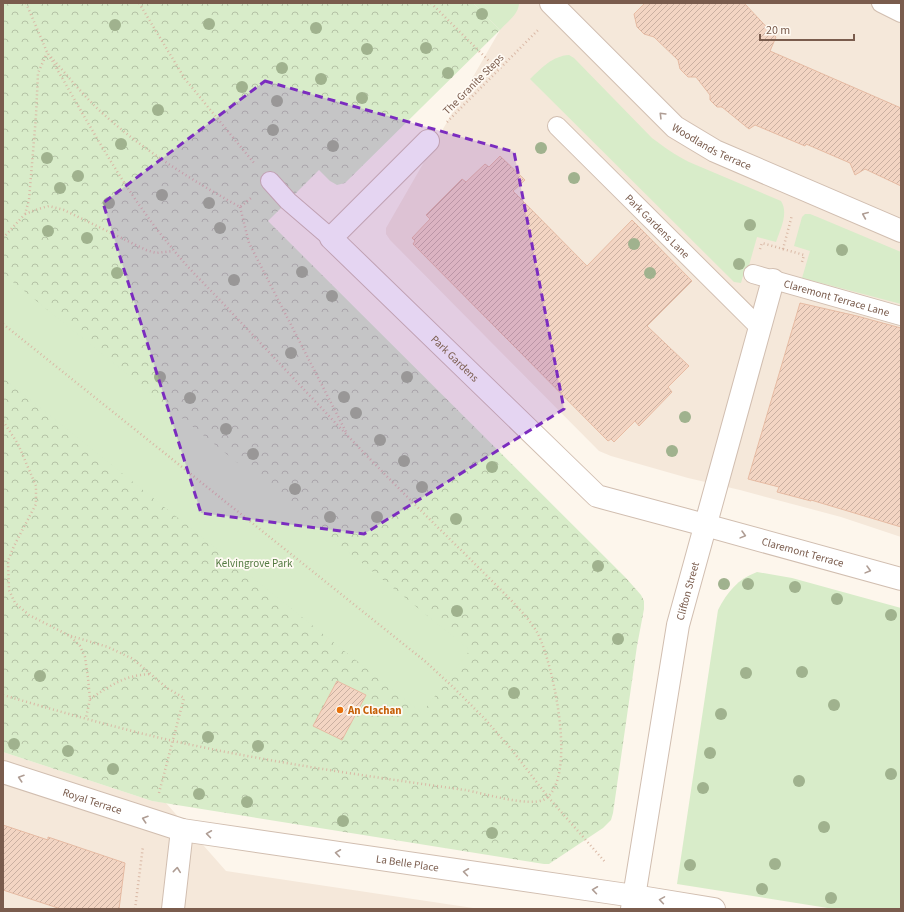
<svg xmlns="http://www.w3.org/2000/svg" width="904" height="912" font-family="'Source Sans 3',sans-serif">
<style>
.residential{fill:#f5e8da}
.park{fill:url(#park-crowns)}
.garden{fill:#d8ecc9}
.building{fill:url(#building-hatch);stroke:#e6bba3}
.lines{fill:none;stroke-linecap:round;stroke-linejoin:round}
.lane-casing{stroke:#d1beb0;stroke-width:20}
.street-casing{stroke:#d1beb0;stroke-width:24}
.path{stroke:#d9b8a5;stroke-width:2.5;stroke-dasharray:1 3;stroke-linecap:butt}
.lane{stroke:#fff;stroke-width:18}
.street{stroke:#fff;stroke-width:22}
.tree{fill:#a0b28e}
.oneway{stroke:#af9d94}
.marked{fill:#7b2cbf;fill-opacity:0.2;stroke:#7b2cbf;stroke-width:3;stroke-dasharray:8 5;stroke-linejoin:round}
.food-dot{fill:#e8710a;stroke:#fffaf3;stroke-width:1.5}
.labels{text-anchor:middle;stroke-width:3.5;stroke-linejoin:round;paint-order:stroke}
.street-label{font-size:11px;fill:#7a5c4d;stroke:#fffaf3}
.park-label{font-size:11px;fill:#537a41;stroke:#fffaf3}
.food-label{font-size:11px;font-weight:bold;fill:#c56008;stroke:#fffaf3;text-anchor:start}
</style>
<defs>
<pattern id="park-crowns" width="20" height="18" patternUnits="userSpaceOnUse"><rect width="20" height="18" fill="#d8ecc9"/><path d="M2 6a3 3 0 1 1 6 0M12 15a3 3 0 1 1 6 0" fill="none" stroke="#b4c2a5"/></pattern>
<pattern id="building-hatch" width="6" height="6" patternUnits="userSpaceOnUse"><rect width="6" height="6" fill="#f3d5c3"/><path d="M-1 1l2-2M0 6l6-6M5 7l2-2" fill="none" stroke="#cab0a1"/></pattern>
</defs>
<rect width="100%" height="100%" fill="#fdf6ec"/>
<g class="residential">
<polygon points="473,3 901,3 901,537 841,517 740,490 688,478 611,456 599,451 390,240 386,234 386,228 500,30"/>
<polygon points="3,752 152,801 166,803 226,871 480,909 3,909"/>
</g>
<polygon class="park" points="3,3 473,3 500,30 345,183 337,185 330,181 319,170 268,221 626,578 641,595 644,601 644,609 637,646 613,813 611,820 603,828 549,864 544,864 152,801 3,752"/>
<g class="garden">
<path d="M473 3H519C519 14 507 22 500 30Z"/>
<path d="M569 55 574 58 652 138C664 147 675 155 689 162L781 201C789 213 780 230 776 242L757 237 748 269H745L741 283 734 282 530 79C542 68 552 56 569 55Z"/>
<polygon points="805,214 810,214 820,218 901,252 901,304 802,278 810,251 794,246 802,217"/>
<polygon points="3,274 470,650 422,713 3,378"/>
<path d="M757 572 792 578 901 608V909H834L677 884 718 610C727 592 738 579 757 572Z"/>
</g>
<g class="building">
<polygon points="645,3 744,3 776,37 770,51 901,108 901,186 865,169 855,175 850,163 806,144 805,146 755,125 749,129 722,107 717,107 710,100 710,95 696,77 688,77 680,69 678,60 654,37 644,34 637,27 634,14"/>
<polygon points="500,156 525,180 513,191 587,266 632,220 692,281 647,326 689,366 668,387 672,392 639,426 635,421 614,442 611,439 608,441 413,244 415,241 412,238 430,219 426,215 462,179 466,182 485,164 489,167"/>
<polygon points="800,303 857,316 901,328 901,527 811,500 811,501 777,492 779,487 748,479"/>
<polygon points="337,681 366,695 342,740 313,726"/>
<polygon points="3,825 48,840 48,837 125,863 119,909 61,909 3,890"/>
</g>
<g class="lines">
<defs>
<g id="lane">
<polyline points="881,3 901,13"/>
<path id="s1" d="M557 126 759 327"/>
<polyline points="270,181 288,201 331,238"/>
<path id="s2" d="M753 274 901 316"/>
</g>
<g id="street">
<path id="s3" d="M551 3 675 127 715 151 901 231"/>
<path id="s4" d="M428 141 331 238 597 496 705 525 901 579"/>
<path id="s5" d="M3 772 182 830 634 896 714 909"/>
<polyline points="173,909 182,830"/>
<path id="s6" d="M632 909 678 625 773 280"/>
</g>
</defs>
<use href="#lane" class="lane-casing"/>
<use href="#street" class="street-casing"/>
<g class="path">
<polyline points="26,3 47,52"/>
<polyline points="139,3 185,79 254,163"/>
<polyline points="431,3 498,70"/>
<path d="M51 57C67 75 82 94 99 110 141 149 190 179 240 207L251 198"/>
<polyline points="447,122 539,29"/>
<polyline points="240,207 249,243 346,432"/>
<polyline points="25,214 38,209 49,206 64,210 146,250 156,253 173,251"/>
<polyline points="3,238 25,214 29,200 36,116 38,73 47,53"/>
<polyline points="760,249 762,243 783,249 792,215"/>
<polyline points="783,249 804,255 802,262"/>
<polyline points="3,324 426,662 454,688 484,718 512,750 548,797 606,863"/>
<polyline points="3,421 18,444 36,486 36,504 14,546 8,561 9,590 15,603 29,615 70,636 80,646 85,657 88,678 90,699 86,718"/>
<polyline points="71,636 108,647 133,659 167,688 184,698 159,793"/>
<path d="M3 695C58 711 113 727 169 740 267 762 366 776 465 790 483 793 531 808 545 799 578 777 553 664 538 634 531 621 520 610 510 599 494 583 478 567 462 551 423 513 384 474 346 434 308 394 271 354 233 314 213 292 190 271 172 248 123 190 86 118 47 52"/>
<path d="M90 699C111 685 125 675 151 674"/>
<polyline points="135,909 143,846"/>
</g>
<use href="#lane" class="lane"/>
<use href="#street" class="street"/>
</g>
<g class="tree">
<circle cx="482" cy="14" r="6"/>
<circle cx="209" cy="24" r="6"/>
<circle cx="115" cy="25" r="6"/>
<circle cx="316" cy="28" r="6"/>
<circle cx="426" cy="48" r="6"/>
<circle cx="367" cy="49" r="6"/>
<circle cx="282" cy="68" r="6"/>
<circle cx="448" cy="73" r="6"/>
<circle cx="321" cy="79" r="6"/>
<circle cx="242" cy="87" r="6"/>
<circle cx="362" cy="98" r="6"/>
<circle cx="277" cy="101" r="6"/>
<circle cx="158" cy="110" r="6"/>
<circle cx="273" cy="130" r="6"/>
<circle cx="121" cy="144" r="6"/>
<circle cx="333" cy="146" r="6"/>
<circle cx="541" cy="148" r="6"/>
<circle cx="47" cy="158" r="6"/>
<circle cx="78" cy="176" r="6"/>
<circle cx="574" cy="178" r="6"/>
<circle cx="60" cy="188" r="6"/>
<circle cx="162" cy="195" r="6"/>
<circle cx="109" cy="203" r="6"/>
<circle cx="209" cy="203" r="6"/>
<circle cx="750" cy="225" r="6"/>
<circle cx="220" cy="228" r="6"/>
<circle cx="48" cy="231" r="6"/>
<circle cx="87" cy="238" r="6"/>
<circle cx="634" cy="244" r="6"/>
<circle cx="842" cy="250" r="6"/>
<circle cx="739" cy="264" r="6"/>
<circle cx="302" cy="272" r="6"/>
<circle cx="117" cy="273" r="6"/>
<circle cx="650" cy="273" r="6"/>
<circle cx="234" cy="280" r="6"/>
<circle cx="332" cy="296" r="6"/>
<circle cx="291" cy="353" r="6"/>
<circle cx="160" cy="377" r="6"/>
<circle cx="407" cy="377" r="6"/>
<circle cx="344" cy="397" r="6"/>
<circle cx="190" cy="398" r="6"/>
<circle cx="356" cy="413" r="6"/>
<circle cx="685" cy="417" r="6"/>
<circle cx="226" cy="429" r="6"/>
<circle cx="380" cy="440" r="6"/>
<circle cx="672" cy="451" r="6"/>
<circle cx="253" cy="454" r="6"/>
<circle cx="404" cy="461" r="6"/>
<circle cx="492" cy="467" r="6"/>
<circle cx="422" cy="487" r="6"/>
<circle cx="295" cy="489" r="6"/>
<circle cx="330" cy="517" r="6"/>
<circle cx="377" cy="517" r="6"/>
<circle cx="456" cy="519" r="6"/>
<circle cx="598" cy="566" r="6"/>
<circle cx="724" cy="584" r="6"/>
<circle cx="748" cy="584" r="6"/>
<circle cx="795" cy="587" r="6"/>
<circle cx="837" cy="599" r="6"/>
<circle cx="457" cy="611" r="6"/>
<circle cx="891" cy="615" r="6"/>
<circle cx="618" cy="639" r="6"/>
<circle cx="802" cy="672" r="6"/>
<circle cx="746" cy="673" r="6"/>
<circle cx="40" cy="676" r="6"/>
<circle cx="514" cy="693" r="6"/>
<circle cx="834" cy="705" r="6"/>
<circle cx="721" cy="714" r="6"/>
<circle cx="208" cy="737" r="6"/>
<circle cx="14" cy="744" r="6"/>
<circle cx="258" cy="746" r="6"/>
<circle cx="68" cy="751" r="6"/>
<circle cx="710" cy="753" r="6"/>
<circle cx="113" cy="769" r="6"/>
<circle cx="891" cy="774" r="6"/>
<circle cx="799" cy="781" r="6"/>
<circle cx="703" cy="788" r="6"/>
<circle cx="199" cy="794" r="6"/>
<circle cx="247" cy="802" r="6"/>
<circle cx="343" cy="821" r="6"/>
<circle cx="824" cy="827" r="6"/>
<circle cx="492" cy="833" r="6"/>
<circle cx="775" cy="864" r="6"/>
<circle cx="690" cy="865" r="6"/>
<circle cx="762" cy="889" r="6"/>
<circle cx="831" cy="898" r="6"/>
</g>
<defs><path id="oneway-chevron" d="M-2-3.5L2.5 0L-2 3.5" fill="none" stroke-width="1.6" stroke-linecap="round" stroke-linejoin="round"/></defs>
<g class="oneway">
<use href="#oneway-chevron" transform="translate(662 115) rotate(-135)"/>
<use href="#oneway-chevron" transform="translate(865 215) rotate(-157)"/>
<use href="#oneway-chevron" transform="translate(743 535) rotate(15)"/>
<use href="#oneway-chevron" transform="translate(868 570) rotate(15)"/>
<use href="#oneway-chevron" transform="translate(21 778) rotate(-162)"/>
<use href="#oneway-chevron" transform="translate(145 819) rotate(-162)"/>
<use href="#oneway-chevron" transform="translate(209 834) rotate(-172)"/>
<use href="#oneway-chevron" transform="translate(338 853) rotate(-172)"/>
<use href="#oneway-chevron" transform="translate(177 870) rotate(-84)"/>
<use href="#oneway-chevron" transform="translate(466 872) rotate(-172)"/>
<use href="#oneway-chevron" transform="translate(595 890) rotate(-172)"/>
<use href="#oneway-chevron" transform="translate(662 900) rotate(-171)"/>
</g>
<path class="marked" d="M265 81 514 152 564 409 364 534 201 513 103 203Z"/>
<circle class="food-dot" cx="340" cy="710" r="4"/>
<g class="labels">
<g class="street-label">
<text transform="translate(473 84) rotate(-45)" y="4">The Granite Steps</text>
<text dy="4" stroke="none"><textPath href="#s3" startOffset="217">Woodlands Terrace</textPath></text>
<text dy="4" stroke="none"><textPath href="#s1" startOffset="142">Park Gardens Lane</textPath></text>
<text dy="4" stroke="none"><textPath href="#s2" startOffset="87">Claremont Terrace Lane</textPath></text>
<text dy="4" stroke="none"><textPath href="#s4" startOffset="310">Park Gardens</textPath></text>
<text dy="4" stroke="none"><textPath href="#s4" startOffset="721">Claremont Terrace</textPath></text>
<text dy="4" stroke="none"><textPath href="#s6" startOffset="323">Clifton Street</textPath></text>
<text dy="4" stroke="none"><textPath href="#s5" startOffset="94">Royal Terrace</textPath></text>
<text dy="4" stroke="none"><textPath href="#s5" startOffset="416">La Belle Place</textPath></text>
</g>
<g class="park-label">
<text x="254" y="567">Kelvingrove Park</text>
</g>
<g class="food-label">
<text x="348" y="714">An Clachan</text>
</g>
</g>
<rect width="904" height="912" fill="none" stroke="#7a5c4d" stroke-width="8"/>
<path d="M760 34v6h94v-6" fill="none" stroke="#7a5c4d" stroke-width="2"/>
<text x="766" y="34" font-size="12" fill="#7a5c4d" stroke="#fffaf3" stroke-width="3" paint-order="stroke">20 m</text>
</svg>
